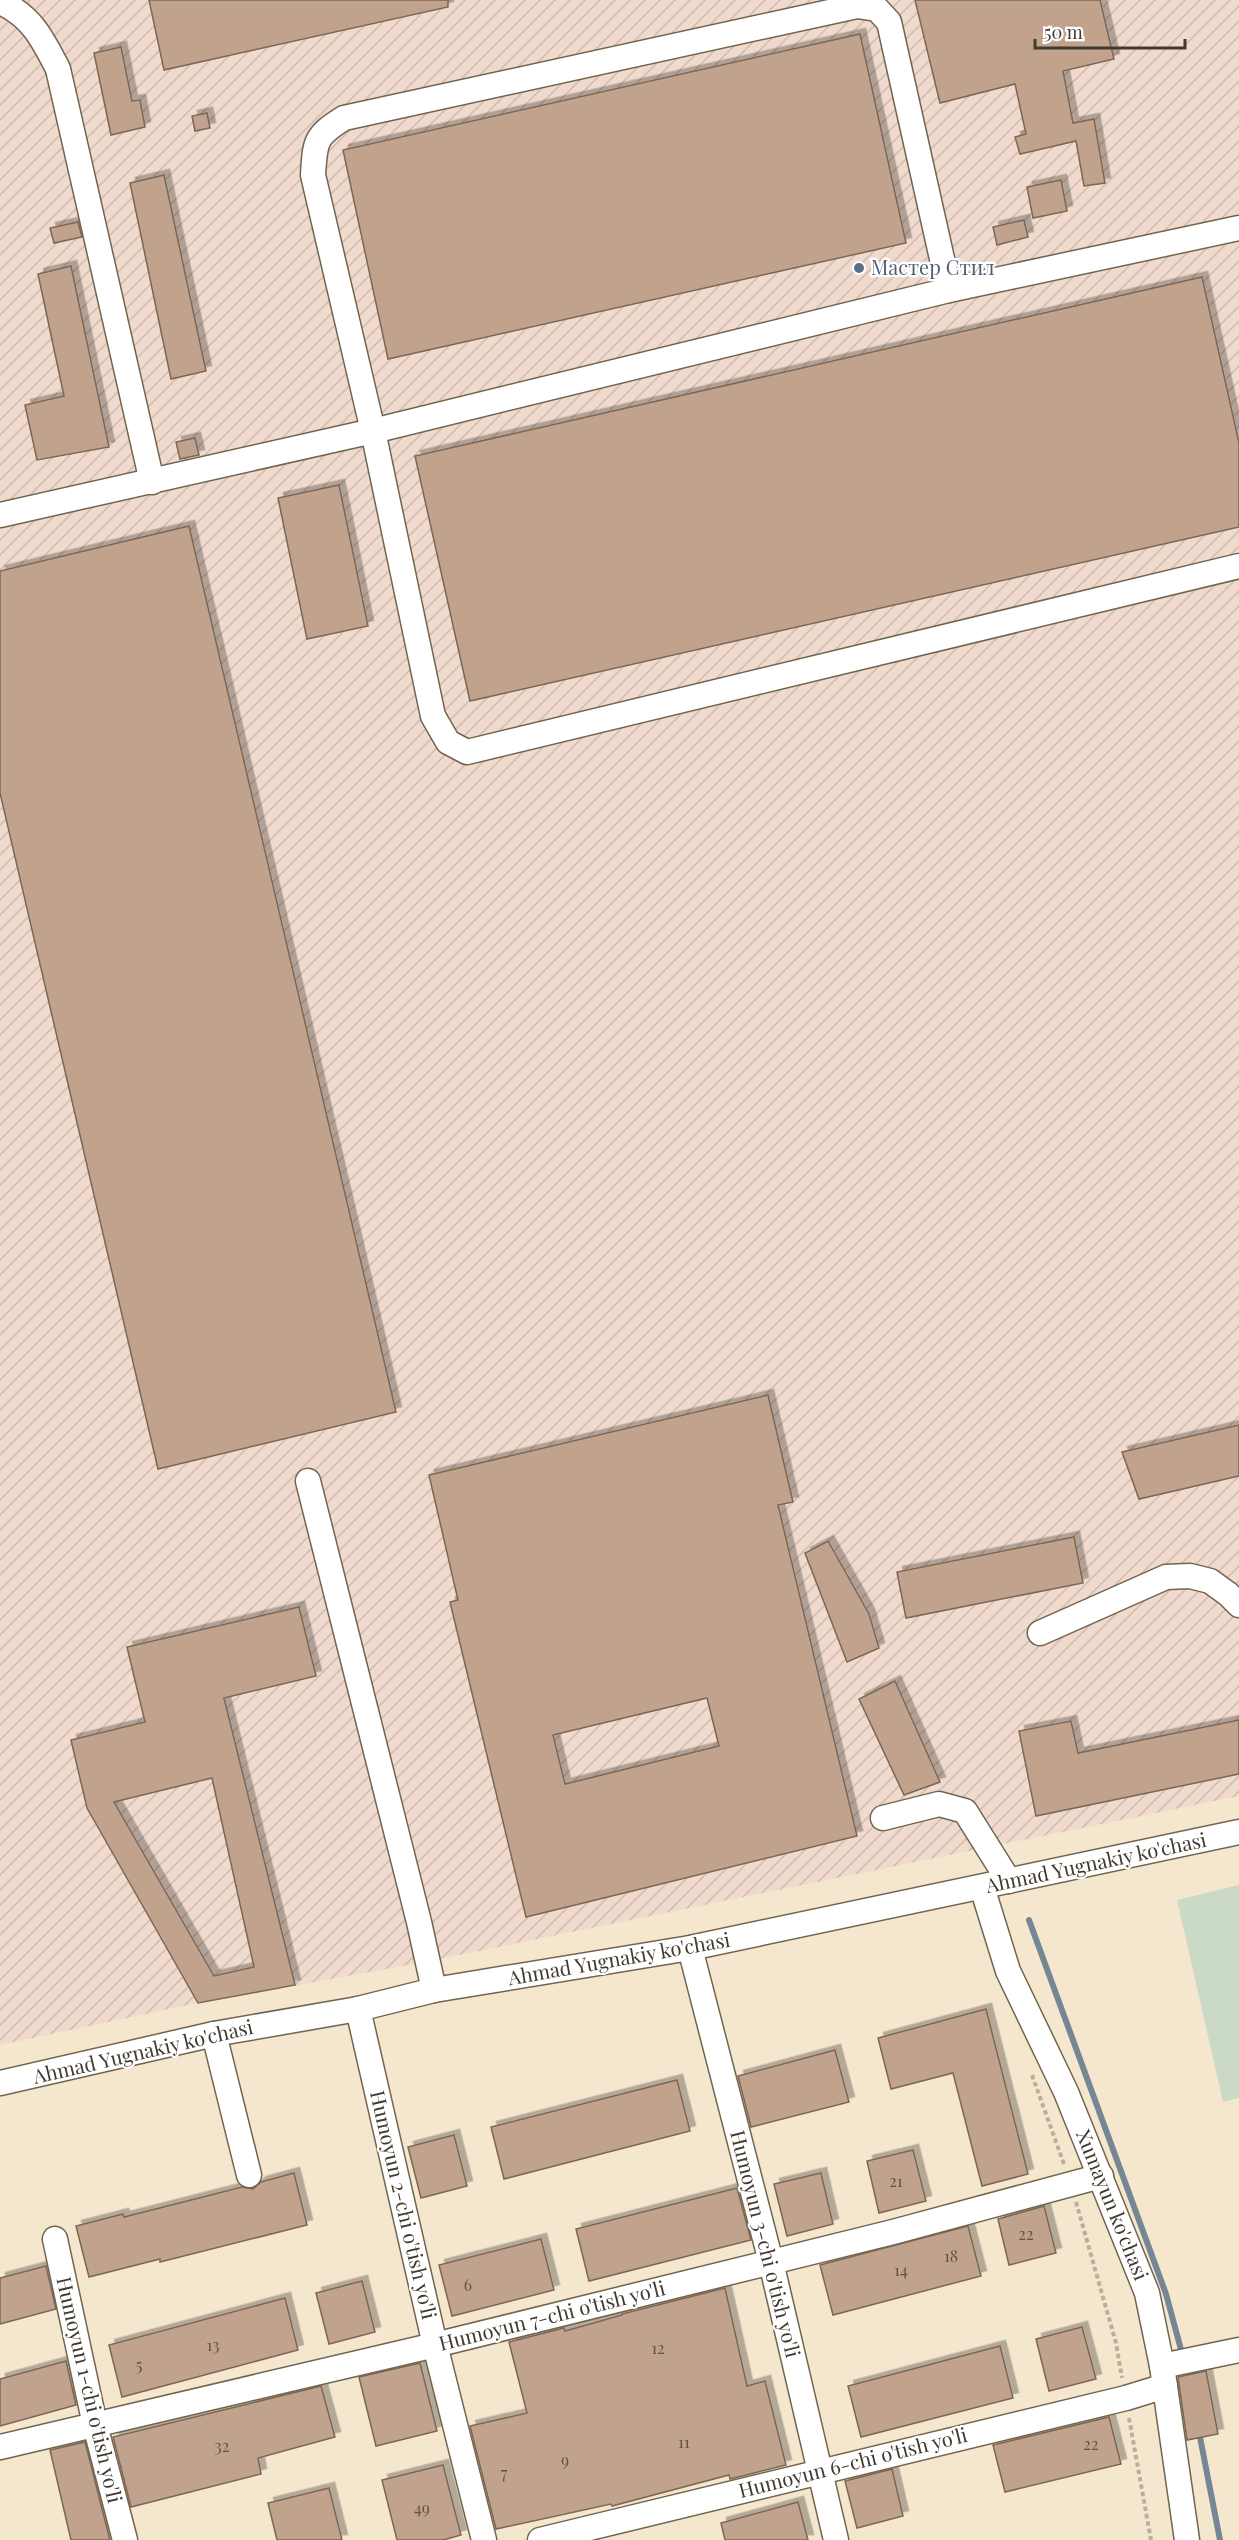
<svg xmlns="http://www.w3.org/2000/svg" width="1239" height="2540" font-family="'Playfair Display',serif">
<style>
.industrial{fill:url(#industrial-furrows)}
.green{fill:#cbd9c7}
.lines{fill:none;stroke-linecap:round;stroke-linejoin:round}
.stream{stroke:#758694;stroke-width:6}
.building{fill:#c1a28d;stroke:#7c6657;stroke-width:1.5;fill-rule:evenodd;filter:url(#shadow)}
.minor-casing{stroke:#71654f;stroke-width:27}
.path{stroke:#baaf9b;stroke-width:4;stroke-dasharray:4.5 3;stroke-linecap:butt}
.minor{stroke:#fff;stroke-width:24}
.service-dot{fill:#5c6f8a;stroke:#fff;stroke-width:2}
.labels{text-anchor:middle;stroke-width:4.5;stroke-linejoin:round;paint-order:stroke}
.number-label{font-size:16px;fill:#605447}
.service-label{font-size:20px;fill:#4e5e75;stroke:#fff;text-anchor:start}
.street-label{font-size:20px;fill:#403a30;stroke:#fff}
</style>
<defs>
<pattern id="industrial-furrows" width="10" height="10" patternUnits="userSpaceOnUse" patternTransform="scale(1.5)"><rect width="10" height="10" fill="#f0dacd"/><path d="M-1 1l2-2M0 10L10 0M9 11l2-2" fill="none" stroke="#cfbcb0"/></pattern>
<filter id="shadow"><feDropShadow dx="5.5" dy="-5.5" stdDeviation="0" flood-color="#0004"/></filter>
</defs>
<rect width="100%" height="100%" fill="#f5e7ce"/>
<polygon class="industrial" points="0,0 1239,0 1239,1796 425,1962 198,2003 0,2045"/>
<polygon class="green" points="1239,1885 1239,2098 1223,2102 1177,1900"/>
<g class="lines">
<g class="stream">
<polyline points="1029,1920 1166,2294 1183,2357"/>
<polyline points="1199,2432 1220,2540"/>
</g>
</g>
<g class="building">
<polygon points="149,0 448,0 448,7 164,70"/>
<polygon points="915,0 1100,0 1114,59 1063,71 1073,123 1094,119 1105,183 1084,186 1076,141 1020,154 1015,137 1026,134 1015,84 940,103"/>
<polygon points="860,34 906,243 388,359 343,150"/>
<polygon points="121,47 132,101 140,100 145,127 111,135 94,53"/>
<polygon points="207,113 210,128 195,131 192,116"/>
<polygon points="164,175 206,371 171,379 130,183"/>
<polygon points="1061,180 1067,211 1033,218 1027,187"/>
<polygon points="1024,220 1028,237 997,245 993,227"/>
<polygon points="78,222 82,237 54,243 50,228"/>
<polygon points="71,266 109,447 37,460 25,405 64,396 38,274"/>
<polygon points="1202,277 1239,443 1239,527 470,701 415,456"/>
<polygon points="195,438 199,455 180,459 176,442"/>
<polygon points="339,485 368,626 307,639 278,498"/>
<polygon points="189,526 396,1412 158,1469 0,793 0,571"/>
<path d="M768 1395 793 1502 778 1505 857 1836 526 1917 450 1602 458 1600 429 1475ZM707 1698 719 1746 565 1784 553 1735Z"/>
<polygon points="1239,1425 1239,1476 1139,1499 1122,1452"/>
<polygon points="1074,1537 1083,1583 906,1618 897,1572"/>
<polygon points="828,1541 869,1614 879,1648 847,1662 805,1553"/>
<path d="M299 1607 316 1676 224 1698 295 1985 198 2003 87 1808 71 1740 145 1722 127 1647ZM212 1778 254 1967 214 1976 114 1802Z"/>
<polygon points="895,1681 940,1782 904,1795 859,1699"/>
<polygon points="1239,1720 1239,1774 1036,1816 1019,1731 1071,1721 1078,1753"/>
<polygon points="986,2009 1028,2174 982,2186 953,2073 891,2089 878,2038"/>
<polygon points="835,2050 849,2102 751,2127 738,2076"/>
<polygon points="677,2080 690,2131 504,2179 491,2127"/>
<polygon points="454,2135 467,2186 421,2198 408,2147"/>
<polygon points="913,2150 926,2201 879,2213 867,2161"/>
<polygon points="294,2173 307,2225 160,2262 160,2259 89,2277 76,2226 123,2214 124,2217 242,2187 253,2189 261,2182"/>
<polygon points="821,2173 833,2224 787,2236 774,2184"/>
<polygon points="737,2188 751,2240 589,2281 576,2229"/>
<polygon points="1044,2206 1056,2253 1009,2265 998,2219"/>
<polygon points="968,2226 981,2276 833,2315 820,2265"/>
<polygon points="541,2239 554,2290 452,2316 439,2265"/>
<polygon points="46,2266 56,2309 0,2324 0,2278"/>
<polygon points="362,2281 375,2332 329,2344 316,2293"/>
<polygon points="725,2288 747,2386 765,2381 786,2465 730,2479 729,2475 612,2506 611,2504 496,2529 470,2426 527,2413 509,2342 564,2328 565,2331 622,2315 622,2314"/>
<polygon points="285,2298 298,2350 122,2397 109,2345"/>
<polygon points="1082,2327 1096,2379 1049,2391 1036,2339"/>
<polygon points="1000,2346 1013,2398 861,2437 848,2386"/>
<polygon points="66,2361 76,2405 0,2426 0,2379"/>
<polygon points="420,2363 437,2431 376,2446 359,2377"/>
<polygon points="1206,2371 1218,2434 1187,2440 1178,2377"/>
<polygon points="321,2386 335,2437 258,2458 261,2474 131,2507 113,2437"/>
<polygon points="1109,2417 1121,2464 1005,2492 993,2445"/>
<polygon points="85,2442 110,2540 71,2540 50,2450"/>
<polygon points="443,2465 461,2535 443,2540 397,2540 382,2480"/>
<polygon points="892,2469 903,2516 857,2528 845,2481"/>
<polygon points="329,2488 342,2540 277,2540 268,2503"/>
<polygon points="798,2502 808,2540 725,2540 721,2523"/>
</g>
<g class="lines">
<defs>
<g id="minor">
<path d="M0 2C32 16 43 40 58 69L152 482"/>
<path d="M949 290 889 22 877 9 857 6 344 118C315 136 315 141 313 175L373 431 433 716 448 742 467 752 1239 566"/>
<polyline points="0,515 373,431 949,290 1239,228"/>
<polyline points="308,1481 419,1922 434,1990"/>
<polyline points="1040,1633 1166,1577 1190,1576 1210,1581 1228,1594 1239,1605"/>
<polyline points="883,1818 939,1804 965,1811 1009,1881"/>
<polyline points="982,1887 1008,1971 1066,2092 1147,2293 1162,2366 1187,2540"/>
<polyline points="690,1948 771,2262 836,2540"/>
<polyline points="358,2009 435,2345 484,2540"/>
<polyline points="214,2034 249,2175"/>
<polyline points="0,2083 214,2034 358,2009 434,1990 690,1948 1239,1832"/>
<polyline points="55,2239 95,2425 125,2540"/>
<polyline points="1162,2366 1239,2350"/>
<polyline points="0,2447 435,2345 893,2232 1101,2176"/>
<polyline points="540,2540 1126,2398 1165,2386"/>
</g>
</defs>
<use href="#minor" class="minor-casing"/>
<g class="path">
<polyline points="1032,2075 1064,2164"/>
<polyline points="1076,2202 1116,2343 1122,2378"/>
<polyline points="1129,2418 1151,2540"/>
</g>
<use href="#minor" class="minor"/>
</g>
<circle class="service-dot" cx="859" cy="268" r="6"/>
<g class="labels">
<g class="number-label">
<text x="896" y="2187">21</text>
<text x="1026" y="2240">22</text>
<text x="951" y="2262">18</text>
<text x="901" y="2276">14</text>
<text x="468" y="2291">6</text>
<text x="213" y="2351">13</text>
<text x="658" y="2354">12</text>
<text x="139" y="2371">5</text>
<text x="684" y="2448">11</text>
<text x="1091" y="2450">22</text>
<text x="222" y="2452">32</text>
<text x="565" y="2466">9</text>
<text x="504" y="2479">7</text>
<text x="422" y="2514">49</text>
</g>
<g class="service-label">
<text x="871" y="275">Мастер Стил</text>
</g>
<g class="street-label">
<text transform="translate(1096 1863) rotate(-12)" y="7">Ahmad Yugnakiy ko'chasi</text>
<text transform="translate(619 1959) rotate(-10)" y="7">Ahmad Yugnakiy ko'chasi</text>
<text transform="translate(143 2052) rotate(-13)" y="7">Ahmad Yugnakiy ko'chasi</text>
<text transform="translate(403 2205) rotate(77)" y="7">Humoyun 2-chi o'tish yo'li</text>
<text transform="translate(1112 2205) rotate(68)" y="7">Xumayun ko'chasi</text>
<text transform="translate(765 2244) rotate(76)" y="7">Humoyun 3-chi o'tish yo'li</text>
<text transform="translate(552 2316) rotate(-14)" y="7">Humoyun 7-chi o'tish yo'li</text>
<text transform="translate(89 2390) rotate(77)" y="7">Humoyun 1-chi o'tish yo'li</text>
<text transform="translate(853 2463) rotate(-14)" y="7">Humoyun 6-chi o'tish yo'li</text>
</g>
</g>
<path d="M1035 39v9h150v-9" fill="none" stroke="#403a30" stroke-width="3"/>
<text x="1044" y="39" font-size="18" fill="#403a30" stroke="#ffffff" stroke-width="4.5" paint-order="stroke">50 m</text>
</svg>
